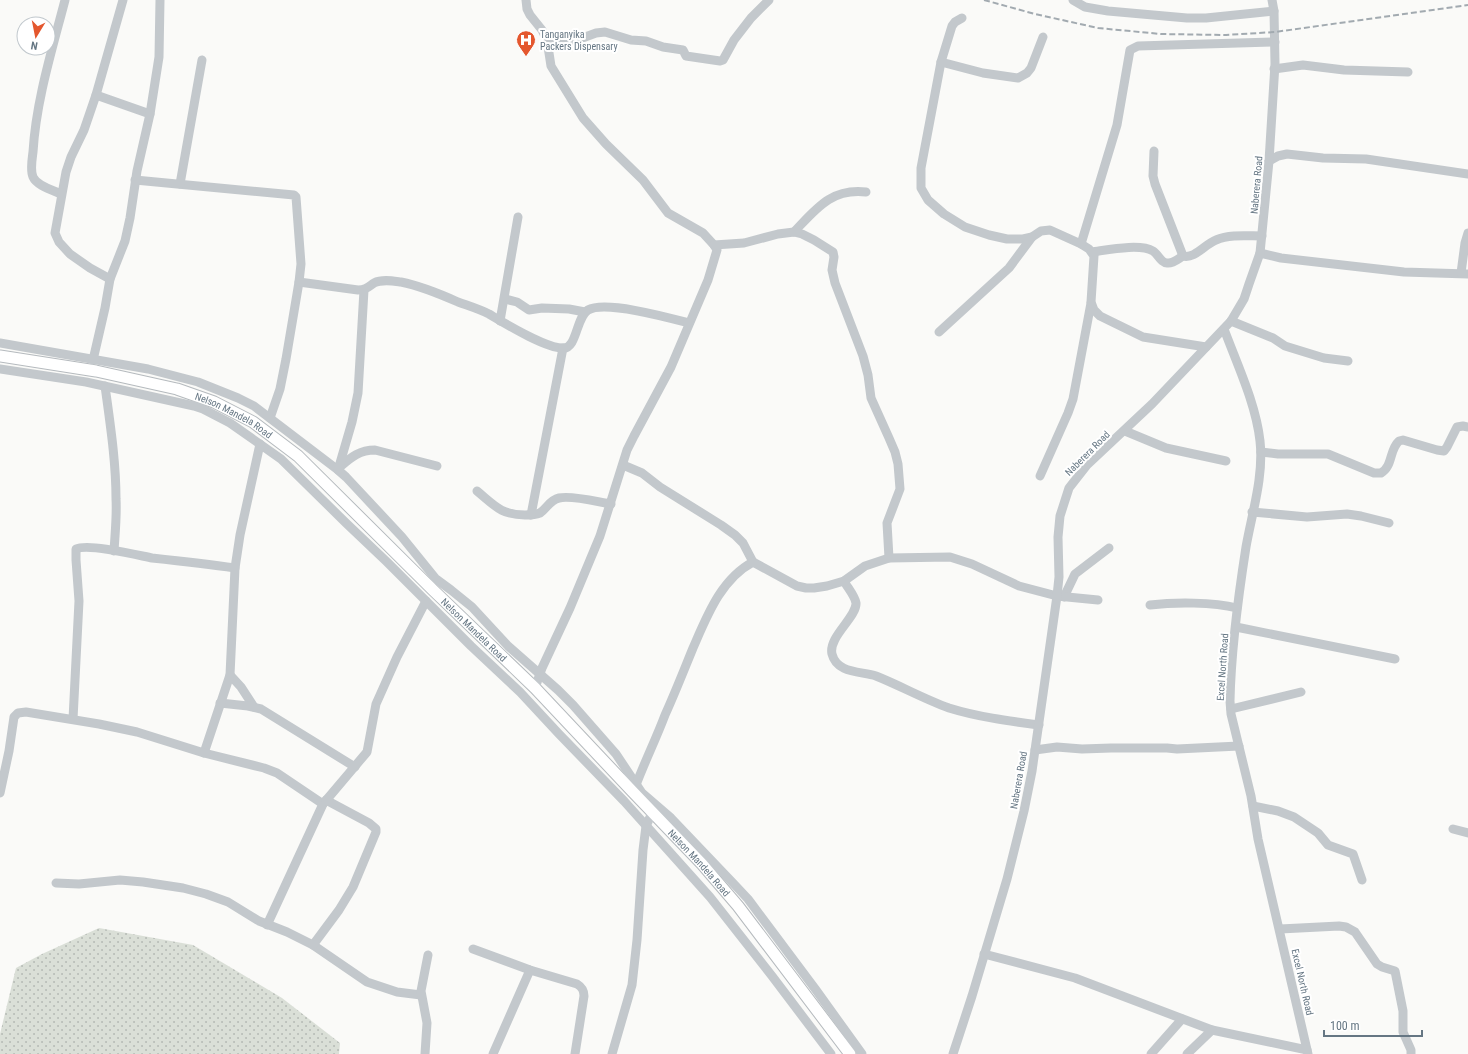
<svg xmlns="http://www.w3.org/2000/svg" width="1468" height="1054" font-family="'Roboto Condensed',sans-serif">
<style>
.grass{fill:url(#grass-dots)}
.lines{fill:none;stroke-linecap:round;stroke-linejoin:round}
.major-casing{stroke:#b5babe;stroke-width:13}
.minor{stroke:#c3c8cc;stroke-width:9}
.major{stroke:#fff;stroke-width:11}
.rail{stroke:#a2aab0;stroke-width:2;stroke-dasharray:6 3;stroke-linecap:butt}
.labels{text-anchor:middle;stroke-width:4;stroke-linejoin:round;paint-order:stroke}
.poi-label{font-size:10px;fill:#657683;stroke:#fff;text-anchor:start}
.street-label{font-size:10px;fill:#657683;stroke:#fff}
</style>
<defs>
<pattern id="grass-dots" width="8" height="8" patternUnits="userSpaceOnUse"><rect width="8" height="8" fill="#dadfd7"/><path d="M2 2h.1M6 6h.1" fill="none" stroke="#b4b9b4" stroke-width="1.8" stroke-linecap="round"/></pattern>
</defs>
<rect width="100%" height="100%" fill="#fafaf8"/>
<polygon class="grass" points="99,928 193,945 282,998 340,1043 339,1054 0,1054 0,1034 16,968 42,954"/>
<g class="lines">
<defs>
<g id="major">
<path id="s1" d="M0 356 96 371 177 389 194 395 214 402 253 422 298 456 433 590 535 688 632 791 702 864 738 906 850 1054"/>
</g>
</defs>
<use href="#major" class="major-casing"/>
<g class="minor">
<polyline points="526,0 527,9 530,15 542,30 547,40 551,66 583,118 606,144 643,180 668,213 703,233 714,245 717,250 708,280 671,367 634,436 627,450 600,536 570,608 542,668 535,688"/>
<polyline points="1073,0 1085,7 1108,11 1187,18 1206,18 1274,11"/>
<polyline points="962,18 955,22 952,26 941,62 921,168 921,188 928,200 944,214 965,227 989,235 1007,239 1023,239 1032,237 1041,231 1050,230 1081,244 1089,249 1094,256 1091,302 1094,310 1100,316 1143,337 1206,347"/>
<polyline points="548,45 577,40 596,33 605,32 631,40 646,41 663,47 683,50 686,56 720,61 723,60 734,40 751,18 769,0"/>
<polyline points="941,62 983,73 1018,78 1027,73 1031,68 1043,37"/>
<polyline points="1274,69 1303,65 1344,70 1408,72"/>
<polyline points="96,95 150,114"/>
<path d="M1154 151 1153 176 1155 184 1183 256C1195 259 1205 244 1216 240 1230 234 1247 236 1262 236"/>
<polyline points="1269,161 1278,156 1287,154 1323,158 1366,159 1468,174"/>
<polyline points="135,180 294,195 296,197 301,264 299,282 286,359 280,389 270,418"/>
<polyline points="180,184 202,60"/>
<path d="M61 194C53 190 37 186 33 177 30 170 32 160 33 152 36 101 52 50 65 0"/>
<path d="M794 232C816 209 831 188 866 192"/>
<polyline points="1081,244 1117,125 1130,50 1138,46 1275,42"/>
<polyline points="714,245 744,243 778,234 794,232 802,234 814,240 833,252 834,257 832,270 835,283 863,356 868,375 871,398 889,438 895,452 898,464 900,489 887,523 889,558"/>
<path d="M1092 252C1107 250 1140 243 1153 251 1158 254 1161 263 1167 263 1173 264 1178 259 1183 256"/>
<polyline points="1260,253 1281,258 1404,272 1468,274"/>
<polyline points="1461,273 1465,243 1468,233"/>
<polyline points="110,279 90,268 70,254 59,242 55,233 66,172 71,157 84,130 96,95 123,0"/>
<path d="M299 282 358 290C366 290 368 287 374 283 382 279 393 281 401 282 421 286 440 294 458 302 469 306 479 309 489 314 506 324 545 348 563 348 577 349 576 317 588 310 605 300 670 318 689 323"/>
<polyline points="505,299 517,302 529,310 542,308 569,309 585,312"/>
<polyline points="500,321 518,217"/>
<polyline points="1231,321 1273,338 1285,346 1324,358 1348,361"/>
<path d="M1224 329C1237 364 1256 404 1260 441 1264 476 1252 513 1246 547 1238 598 1231 649 1230 701L1231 714 1251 796 1258 839 1308 1054"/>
<polyline points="939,332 1009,268 1032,237"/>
<polyline points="0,343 148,369 198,382 238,398 254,406 338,470 346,477 402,537 436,579 451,590 472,607 508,646 558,690 573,705 616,754 642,793 671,818 733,883 748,899 816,990 862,1054"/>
<polyline points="93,360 105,308 110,279 125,241 130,218 137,171 150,114 159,57 160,0"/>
<polyline points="0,369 86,382 194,406 203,409 230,423 281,459 346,523 387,562 471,646 520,692 559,734 624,801 710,897 772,976 831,1054"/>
<path d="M105 386C110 423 116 461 116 499 117 516 115 534 114 551"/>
<polyline points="1125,431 1166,448 1226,461"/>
<path d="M1261 452 1278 454H1328L1374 473H1381C1393 466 1389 450 1399 441L1403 440 1437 450 1444 451 1447 447 1457 427 1463 426 1468 427"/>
<polyline points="623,465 642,473 660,487 721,525 735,535 743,543 753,562"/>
<path d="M340 467C351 457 360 450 375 450L437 466"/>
<polyline points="338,470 352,422 358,393 364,290"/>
<polyline points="1040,476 1068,413 1073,399 1091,303"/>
<path d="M477 491C494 505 501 515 525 515 530 515 535 515 540 513 547 508 550 500 559 498 572 495 598 502 611 504"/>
<polyline points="1252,512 1307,517 1347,514 1361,516 1389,523"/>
<polyline points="531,515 563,348"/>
<path d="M844 581C847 587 855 596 856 603 857 617 828 637 832 654 837 674 862 671 876 676 901 686 924 699 949 708 978 717 1009 721 1039 725"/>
<polyline points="1064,597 1075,574 1109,548"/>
<path d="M1150 605C1175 602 1213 602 1237 608"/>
<polyline points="1236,627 1395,659"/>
<polyline points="230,675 241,687 254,707"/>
<polyline points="220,703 248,706 261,709 355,767"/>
<polyline points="1231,709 1301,692"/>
<path d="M73 719 79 601 76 560V549C88 543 137 555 152 558 180 561 207 564 235 568"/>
<polyline points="1035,750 1057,747 1082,749 1111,748 1167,748 1177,749 1239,746"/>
<polyline points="204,753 230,675 235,568 240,535 260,444"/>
<path d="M636 785C645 761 656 739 665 715 675 693 684 670 693 648 707 616 721 579 753 562L797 586 806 588H814L827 586 844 581 865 566 889 558 950 557 972 564 1019 586 1057 596 1098 600"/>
<polyline points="0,793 9,751 14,717 18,713 26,712 99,724 137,732 204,753 264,768 277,773 323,804"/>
<polyline points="1253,806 1278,811 1294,817 1318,833 1328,845 1353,854 1362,880"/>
<polyline points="1453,829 1468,833"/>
<polyline points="56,883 79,884 120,880 143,882 183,888 206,894 228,902 259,921 287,932 313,945 367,982 397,992 421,995"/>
<polyline points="267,925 323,804 367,752 376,704 397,657 426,601"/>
<polyline points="1280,929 1339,926 1346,927 1355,932 1377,964 1382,967 1395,971 1403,1011 1403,1032 1411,1050 1411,1054"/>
<polyline points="313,945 339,910 353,887 376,832 376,829 369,823 326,800"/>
<path d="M473 949 530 970 577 984C582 987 584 990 584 996L575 1054"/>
<polyline points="984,954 1075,978 1212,1030 1307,1050"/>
<polyline points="425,1054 427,1023 421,991 428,955"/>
<polyline points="493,1054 530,970"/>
<polyline points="612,1054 632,985 637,940 643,850 646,826 652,813"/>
<polyline points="953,1054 972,996 1007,879 1024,811 1032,771 1057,596 1059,577 1058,537 1060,516 1069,488 1087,465 1152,404 1231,321 1244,299 1249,284 1260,253 1269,161 1275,64 1274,11 1272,0"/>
<polyline points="1151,1054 1182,1019"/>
<polyline points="1187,1054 1212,1030"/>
</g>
<use href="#major" class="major"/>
<polyline class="rail" points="984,0 1035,14 1098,28 1161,34 1226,35 1275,32 1468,5"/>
</g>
<defs>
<symbol id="hospital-pin" viewBox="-11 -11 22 30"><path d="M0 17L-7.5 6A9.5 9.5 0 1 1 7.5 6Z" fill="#e4572e" stroke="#fff"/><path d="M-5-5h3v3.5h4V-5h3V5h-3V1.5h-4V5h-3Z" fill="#fff"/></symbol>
</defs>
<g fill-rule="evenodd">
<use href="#hospital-pin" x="515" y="29" width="22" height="30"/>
</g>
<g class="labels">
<g class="poi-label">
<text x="540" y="38">Tanganyika<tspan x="540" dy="12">Packers Dispensary</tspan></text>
</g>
<g class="street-label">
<text transform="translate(1256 185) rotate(-85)" y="4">Naberera Road</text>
<text dy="4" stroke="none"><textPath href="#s1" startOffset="243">Nelson Mandela Road</textPath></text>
<text transform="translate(1087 453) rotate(-45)" y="4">Naberera Road</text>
<text dy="4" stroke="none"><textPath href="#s1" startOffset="567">Nelson Mandela Road</textPath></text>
<text transform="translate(1222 667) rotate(-86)" y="4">Excel North Road</text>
<text transform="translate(1018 780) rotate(-80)" y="4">Naberera Road</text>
<text dy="4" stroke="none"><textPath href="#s1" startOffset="891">Nelson Mandela Road</textPath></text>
<text transform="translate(1303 982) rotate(77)" y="4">Excel North Road</text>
</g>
</g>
<g transform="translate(36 36) rotate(190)"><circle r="19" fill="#ffffff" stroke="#c1c8cd"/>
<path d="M0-3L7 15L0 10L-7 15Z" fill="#e4572e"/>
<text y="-6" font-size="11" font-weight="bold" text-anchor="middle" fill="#657683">N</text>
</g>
<path d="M1324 1030v6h98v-6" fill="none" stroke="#657683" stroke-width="2"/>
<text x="1330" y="1030" font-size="12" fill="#657683" stroke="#ffffff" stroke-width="3" paint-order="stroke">100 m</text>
</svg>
